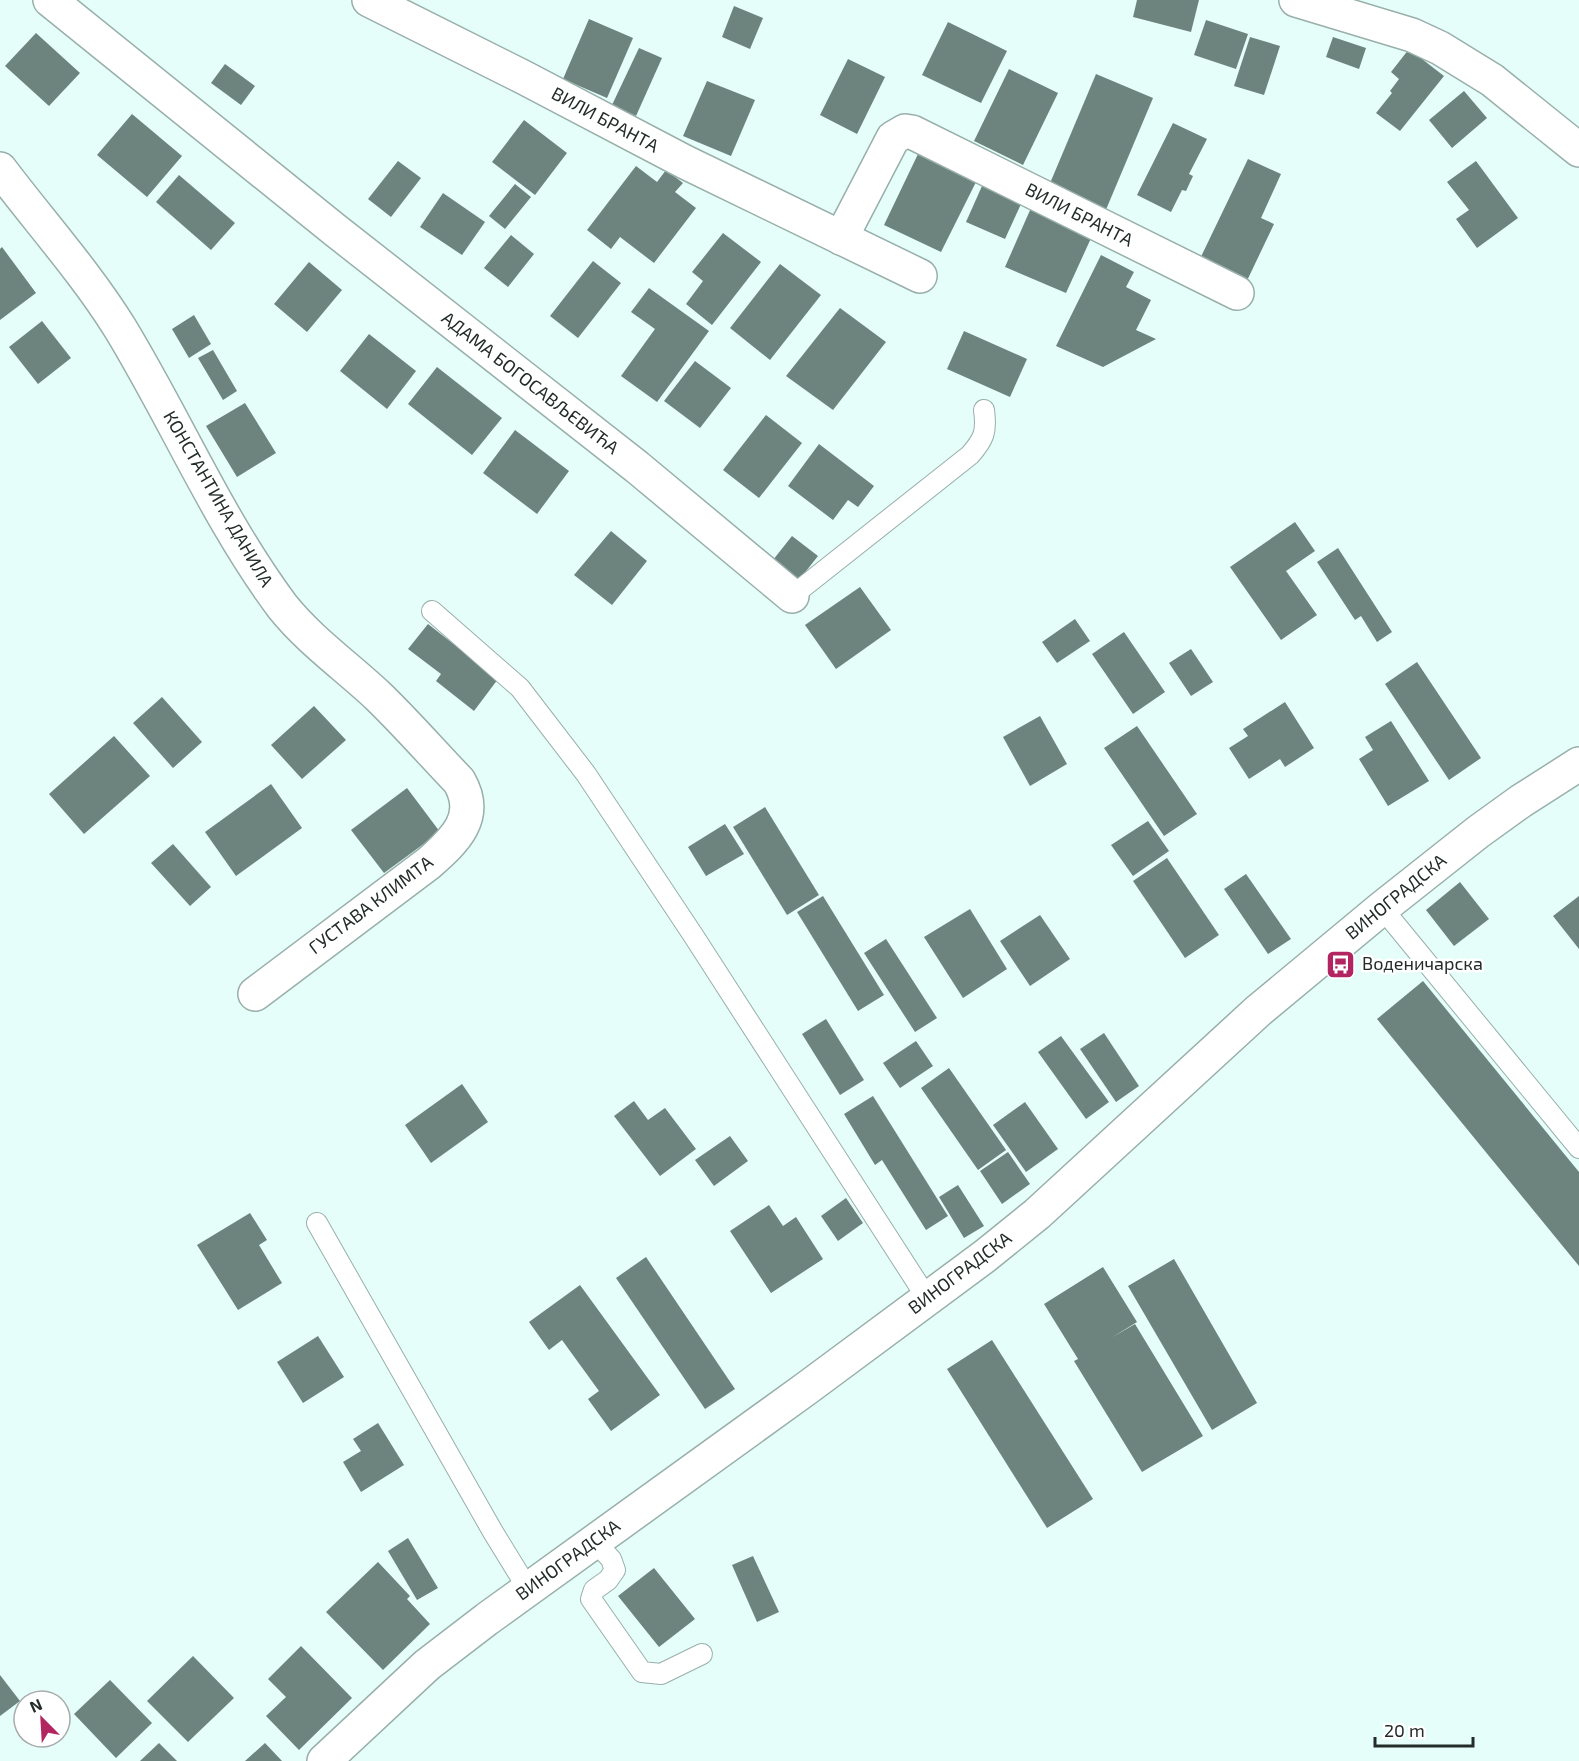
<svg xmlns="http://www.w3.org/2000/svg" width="1579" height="1761" font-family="'Exo 2',sans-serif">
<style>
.building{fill:#6d837e}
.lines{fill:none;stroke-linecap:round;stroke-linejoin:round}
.lane-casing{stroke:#98afaa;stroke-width:22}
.street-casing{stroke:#98afaa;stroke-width:36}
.secondary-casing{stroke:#98afaa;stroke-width:36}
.lane{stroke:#fff;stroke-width:20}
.street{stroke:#fff;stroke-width:33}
.secondary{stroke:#fff;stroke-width:33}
.labels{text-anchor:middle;stroke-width:5;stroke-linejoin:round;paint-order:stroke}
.street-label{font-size:18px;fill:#232c2a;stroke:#fff}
.poi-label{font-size:18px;fill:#232c2a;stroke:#fff;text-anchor:start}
</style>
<rect width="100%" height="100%" fill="#e5fef9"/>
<g class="building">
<polygon points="1137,0 1199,0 1191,32 1133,17"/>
<polygon points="734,6 763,18 750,49 722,37"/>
<polygon points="589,19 633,38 607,98 563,79"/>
<polygon points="1206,20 1248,34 1236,69 1194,55"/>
<polygon points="948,22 1007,51 981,103 922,75"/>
<polygon points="36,33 80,73 49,106 5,66"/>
<polygon points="1250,37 1280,46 1264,95 1234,86"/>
<polygon points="1333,37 1366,48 1359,69 1326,57"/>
<polygon points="639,48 662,58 636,116 612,105"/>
<polygon points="1409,49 1444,76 1400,131 1376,113 1392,93 1390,91 1399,79 1391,72"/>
<polygon points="848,59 885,77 857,134 820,115"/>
<polygon points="225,64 255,86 241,105 211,83"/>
<polygon points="1009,69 1058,93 1023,165 974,141"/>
<polygon points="1096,74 1153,98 1105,212 1048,188"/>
<polygon points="707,81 755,100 731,156 683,136"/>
<polygon points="1464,91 1487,118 1452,148 1429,120"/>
<polygon points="132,114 182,156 147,197 97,155"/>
<polygon points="524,120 567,153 535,195 492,162"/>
<polygon points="1173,123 1207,139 1189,174 1193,176 1186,191 1182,190 1171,212 1137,195"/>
<polygon points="918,154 976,182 941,252 884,225"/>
<polygon points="1248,159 1281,174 1261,218 1274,224 1244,287 1197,265"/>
<polygon points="398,161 421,178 391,217 368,199"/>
<polygon points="1476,161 1518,218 1477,248 1456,219 1469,210 1447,182"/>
<polygon points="636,166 657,182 666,170 683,183 675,192 696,208 654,263 620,237 611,249 587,230"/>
<polygon points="179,175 235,223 211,250 156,202"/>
<polygon points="515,184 531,197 505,229 489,216"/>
<polygon points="982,186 1021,204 1005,239 966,222"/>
<polygon points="443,193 485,222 462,255 420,227"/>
<polygon points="1031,208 1092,236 1066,293 1005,267"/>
<polygon points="723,233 761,262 712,325 686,304 703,281 692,272"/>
<polygon points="511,235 534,254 508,287 484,268"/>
<polygon points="2,247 36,293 0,320 0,249"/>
<polygon points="1101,255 1134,272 1126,287 1151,300 1136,330 1156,339 1103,367 1056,346"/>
<polygon points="593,261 621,283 578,338 550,316"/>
<polygon points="309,262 342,290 307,332 274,304"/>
<polygon points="780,264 821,295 770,360 730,328"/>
<polygon points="649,288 709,331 657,402 621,376 655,329 631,312"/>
<polygon points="840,308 886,342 833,410 786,376"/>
<polygon points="194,315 211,344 189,358 172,329"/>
<polygon points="42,321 71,358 38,384 9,347"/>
<polygon points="964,331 1027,359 1010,397 947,369"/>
<polygon points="369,334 416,371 387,409 340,371"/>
<polygon points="213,350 237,391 223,400 198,358"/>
<polygon points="695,361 731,388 700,428 664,401"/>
<polygon points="437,367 502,418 472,455 408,404"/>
<polygon points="245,403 276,453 237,477 206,426"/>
<polygon points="766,415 802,443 759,498 723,470"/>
<polygon points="515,430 569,471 537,514 483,473"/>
<polygon points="819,444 874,486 858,507 848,500 833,520 788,486"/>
<polygon points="1295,522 1315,551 1286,571 1317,615 1281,640 1230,567"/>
<polygon points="611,531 647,561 612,605 574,575"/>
<polygon points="792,536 818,556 799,580 773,560"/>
<polygon points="1338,548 1392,632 1377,642 1361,616 1355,620 1317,562"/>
<polygon points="860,587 891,630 836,669 805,625"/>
<polygon points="1075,619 1090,641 1057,663 1042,642"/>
<polygon points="428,624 498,679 474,711 436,681 441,674 408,649"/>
<polygon points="1124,632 1165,692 1133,714 1092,654"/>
<polygon points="1191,649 1213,682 1191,696 1169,663"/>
<polygon points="1417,662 1481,758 1449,780 1385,684"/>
<polygon points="162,697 202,742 173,768 133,723"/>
<polygon points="1285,702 1314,748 1285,767 1280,759 1249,779 1229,748 1248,736 1243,729"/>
<polygon points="314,706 346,740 302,779 271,745"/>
<polygon points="1040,716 1067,764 1030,786 1003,737"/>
<polygon points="1391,721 1429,781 1388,806 1359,759 1373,750 1365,737"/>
<polygon points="1137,726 1197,814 1164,836 1104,748"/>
<polygon points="114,736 150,776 84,834 49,794"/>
<polygon points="271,784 302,828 236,876 205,832"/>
<polygon points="407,788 440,832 384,873 351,830"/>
<polygon points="765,807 819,895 787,915 733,827"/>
<polygon points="1148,821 1169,851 1133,876 1111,845"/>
<polygon points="725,824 744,854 706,876 688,847"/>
<polygon points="173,844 211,887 190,906 151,863"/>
<polygon points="1167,858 1219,935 1185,958 1133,881"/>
<polygon points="1246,874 1291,939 1268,954 1224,889"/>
<polygon points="1460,882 1489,919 1454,946 1426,910"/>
<polygon points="823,896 884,995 858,1011 797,912"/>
<polygon points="1579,896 1579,949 1553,916"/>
<polygon points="970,909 1007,969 963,998 924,937"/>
<polygon points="1040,915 1070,959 1030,986 1000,941"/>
<polygon points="886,939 937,1018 915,1032 864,953"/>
<polygon points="1423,981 1579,1172 1579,1266 1377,1019"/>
<polygon points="826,1019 864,1080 840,1095 802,1034"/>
<polygon points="1104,1033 1139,1086 1116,1102 1080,1049"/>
<polygon points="1061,1036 1109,1102 1086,1119 1038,1052"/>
<polygon points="916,1041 933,1066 900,1088 883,1063"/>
<polygon points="949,1068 1006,1150 978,1170 921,1088"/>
<polygon points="462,1084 488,1122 431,1163 405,1125"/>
<polygon points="873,1096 948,1216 926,1230 882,1160 875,1165 844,1114"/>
<polygon points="634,1101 648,1120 665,1108 696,1149 660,1176 614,1116"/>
<polygon points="1025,1102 1058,1149 1026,1172 993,1125"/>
<polygon points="730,1136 748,1161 714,1186 695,1160"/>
<polygon points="1008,1152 1030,1184 1002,1204 980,1171"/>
<polygon points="958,1185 984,1226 964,1238 939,1197"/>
<polygon points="846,1198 863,1223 838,1241 821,1216"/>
<polygon points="769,1205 783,1226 796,1217 823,1259 771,1293 730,1231"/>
<polygon points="250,1213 267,1240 259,1245 282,1283 238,1310 197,1245"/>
<polygon points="646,1257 735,1389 705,1409 616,1278"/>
<polygon points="1174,1259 1257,1403 1212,1430 1128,1286"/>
<polygon points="1103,1267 1137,1322 1111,1338 1135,1324 1203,1436 1142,1472 1074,1361 1078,1359 1044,1304"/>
<polygon points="580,1285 660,1395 611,1431 588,1399 599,1391 562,1340 549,1350 529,1322"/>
<polygon points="318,1336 344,1377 303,1403 277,1362"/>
<polygon points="992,1340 1093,1499 1047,1528 947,1369"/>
<polygon points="378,1423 404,1465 361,1492 343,1462 361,1451 353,1439"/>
<polygon points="408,1538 438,1588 417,1600 388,1551"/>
<polygon points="753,1556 779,1612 757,1622 732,1565"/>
<polygon points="378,1562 410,1596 407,1599 430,1624 383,1670 326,1612"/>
<polygon points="654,1568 695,1619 659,1647 618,1596"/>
<polygon points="301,1646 352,1698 299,1750 266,1716 286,1697 268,1679"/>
<polygon points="193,1656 234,1698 188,1742 147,1701"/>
<polygon points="0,1675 20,1701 0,1716"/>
<polygon points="110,1680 152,1723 116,1758 74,1714"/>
<polygon points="159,1743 177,1761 140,1761"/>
<polygon points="265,1743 282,1761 245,1761"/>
</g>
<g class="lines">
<defs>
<g id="lane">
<path d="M792 596 970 455C984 439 987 432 984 410"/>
<polyline points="432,611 520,688 586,774 693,935 927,1298"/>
<polyline points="1382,908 1579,1148"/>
<polyline points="317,1223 493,1532 528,1589"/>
<polyline points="594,1541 611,1559 615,1570 608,1580 594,1590 591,1599 642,1672 661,1674 702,1654"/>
</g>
<g id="street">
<polyline points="50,0 335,230 637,467 792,596"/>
<polyline points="369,0 523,77 685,162 920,276"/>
<polyline points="1296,0 1412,35 1440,48 1492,80 1579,150"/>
<path d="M0 169C40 222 85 272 120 328 176 420 218 520 282 606 309 640 346 666 378 696 406 723 432 753 459 781 480 817 455 840 429 863L255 994"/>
<polyline points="841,238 893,138 905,131 912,132 1237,293"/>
</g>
<polyline id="secondary" points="324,1761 427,1665 487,1619 807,1388 985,1256 1037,1214 1258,1011 1382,908 1478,832 1521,801 1579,764"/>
</defs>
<use href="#lane" class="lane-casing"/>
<use href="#street" class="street-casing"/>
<use href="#secondary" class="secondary-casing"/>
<use href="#lane" class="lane"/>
<use href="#street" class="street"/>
<use href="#secondary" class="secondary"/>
</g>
<defs>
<symbol id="bus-square" viewBox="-11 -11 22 22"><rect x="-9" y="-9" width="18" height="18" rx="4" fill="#b22560" stroke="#fff"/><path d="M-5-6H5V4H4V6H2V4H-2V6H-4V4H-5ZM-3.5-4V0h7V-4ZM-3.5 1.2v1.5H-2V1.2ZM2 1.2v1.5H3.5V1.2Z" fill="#fff"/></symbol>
</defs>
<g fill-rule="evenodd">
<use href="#bus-square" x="1324" y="948" width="33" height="33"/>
</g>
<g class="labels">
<g class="street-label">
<text transform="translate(605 120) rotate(28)" y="6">ВИЛИ БРАНТА</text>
<text transform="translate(1079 215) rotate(27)" y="6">ВИЛИ БРАНТА</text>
<text transform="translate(530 383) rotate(38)" y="6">АДАМА БОГОСАВЉЕВИЋА</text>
<text transform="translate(218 499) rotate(60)" y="6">КОНСТАНТИНА ДАНИЛА</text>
<text transform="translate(1396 897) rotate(-39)" y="6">ВИНОГРАДСКА</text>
<text transform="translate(371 905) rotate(-37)" y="6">ГУСТАВА КЛИМТА</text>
<text transform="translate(960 1273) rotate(-37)" y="6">ВИНОГРАДСКА</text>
<text transform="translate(568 1560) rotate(-36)" y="6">ВИНОГРАДСКА</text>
</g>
<g class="poi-label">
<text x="1362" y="970">Воденичарска</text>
</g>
</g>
<g transform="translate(42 1719) rotate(336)"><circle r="28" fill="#ffffff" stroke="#a7abaa" stroke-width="1.5"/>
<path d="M0-4.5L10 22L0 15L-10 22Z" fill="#b22560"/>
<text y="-9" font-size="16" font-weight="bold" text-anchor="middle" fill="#232c2a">N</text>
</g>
<path d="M1375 1737v9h98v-9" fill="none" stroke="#232c2a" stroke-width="3"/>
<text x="1384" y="1737" font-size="18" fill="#232c2a" stroke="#ffffff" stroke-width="4.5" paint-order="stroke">20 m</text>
</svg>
